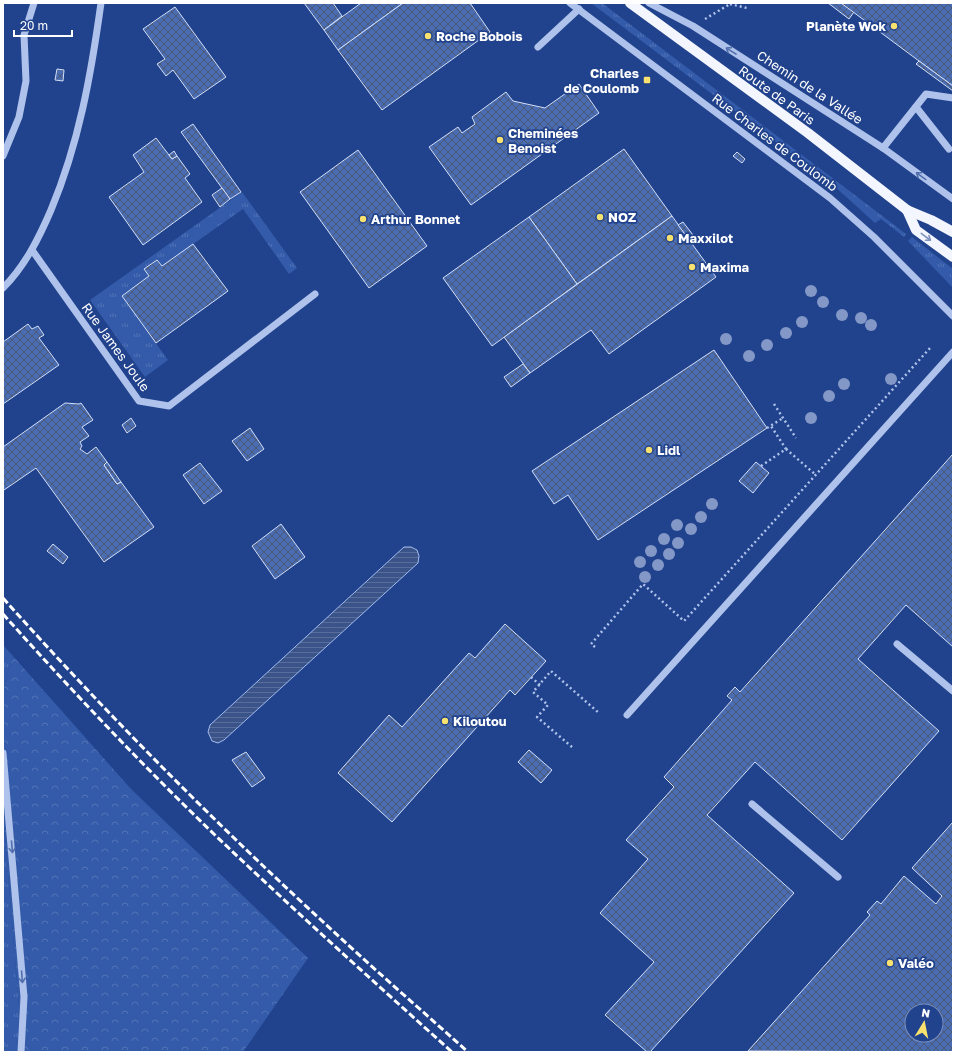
<svg xmlns="http://www.w3.org/2000/svg" width="956" height="1055" font-family="'Golos Text',sans-serif">
<style>
.grass{fill:url(#grass-tufts)}
.forest{fill:url(#forest-crowns)}
.water{fill:url(#water-rules);stroke:#a2bbed}
.building{fill:url(#building-cross-hatch);stroke:#d3dff8;fill-rule:evenodd}
.lines{fill:none;stroke-linecap:round;stroke-linejoin:round}
.path{stroke:#aec2eb;stroke-width:2.5;stroke-dasharray:2 3;stroke-linecap:butt}
.minor{stroke:#aec2eb;stroke-width:7}
.major{stroke:#f3f6fe;stroke-width:10}
.rail{stroke:#fff;stroke-width:3;stroke-dasharray:7 3;stroke-linecap:butt}
.tree{fill:#8398c7}
.oneway{stroke:#526fad}
.oneway2{stroke:#7f93bf}
.poi-dot{fill:#f8e16f;stroke:#21428c;stroke-width:1.5}
.labels{text-anchor:middle;stroke-width:3.5;stroke-linejoin:round;paint-order:stroke}
.poi-label{font-size:13px;font-weight:bold;fill:#fff;stroke:#21428c;text-anchor:start}
.street-label{font-size:13px;fill:#fff;stroke:#21428c}
</style>
<defs>
<pattern id="grass-tufts" width="24" height="20" patternUnits="userSpaceOnUse"><rect width="24" height="20" fill="#345ba9"/><path d="M3 7l-1-3M5 7V3M7 7l1-3M15 17l-1-3M17 17v-4M19 17l1-3" fill="none" stroke="#5274b6"/></pattern>
<pattern id="forest-crowns" width="20" height="18" patternUnits="userSpaceOnUse"><rect width="20" height="18" fill="#345ba9"/><path d="M2 6a3 3 0 1 1 6 0M12 15a3 3 0 1 1 6 0" fill="none" stroke="#5274b6"/></pattern>
<pattern id="water-rules" width="6" height="5" patternUnits="userSpaceOnUse"><rect width="6" height="5" fill="#3a5389"/><path d="M0 2.5h6" fill="none" stroke="#586d9b"/></pattern>
<pattern id="building-cross-hatch" width="8" height="8" patternUnits="userSpaceOnUse"><rect width="8" height="8" fill="#496cb3"/><path d="M0 0l8 8M0 8l8-8" fill="none" stroke="#4b5975"/></pattern>
</defs>
<rect width="100%" height="100%" fill="#21428c"/>
<g class="grass">
<polygon points="591,3 602,3 906,234 904,237 881,219 875,223 833,185"/>
<polygon points="242,192 297,268 289,274 243,209 162,266 157,260 144,269 149,276 122,296 168,360 145,377 90,300"/>
<polygon points="912,237 953,269 953,288 908,241"/>
<polygon points="3,645 13,656 3,689"/>
<polygon points="3,814 22,1043 20,1052 3,1052"/>
</g>
<polygon class="forest" points="13,656 131,789 308,958 243,1052 20,1052 22,1043 3,814 3,689"/>
<polygon class="water" points="404,547 411,547 417,550 419,556 418,563 224,740 218,743 212,741 208,732 210,725"/>
<g class="building">
<polygon points="304,3 333,3 342,16 324,30"/>
<polygon points="361,3 403,3 338,50 324,30"/>
<polygon points="403,3 470,3 490,32 485,38 479,40 382,110 338,50"/>
<polygon points="828,3 841,3 854,12 849,19"/>
<polygon points="841,3 953,3 953,86 919,61"/>
<polygon points="175,7 226,77 194,99 173,70 166,76 157,64 165,59 143,29"/>
<polygon points="919,61 953,86 953,91 916,64"/>
<polygon points="57,69 64,70 63,81 55,80"/>
<polygon points="579,84 599,113 471,205 429,147 458,127 462,133 475,124 472,117 506,92 513,101 545,108"/>
<polygon points="193,124 241,192 230,199 181,132"/>
<polygon points="156,138 172,159 177,156 190,174 185,178 202,202 143,245 109,197 144,172 133,155"/>
<polygon points="624,149 672,216 577,284 529,217"/>
<polygon points="358,150 427,246 369,288 300,192"/>
<polygon points="174,151 177,156 172,159 169,155"/>
<polygon points="737,152 745,159 742,163 733,156"/>
<polygon points="222,188 230,199 220,207 212,195"/>
<polygon points="672,216 716,277 609,354 591,330 530,373 504,337"/>
<polygon points="529,217 577,284 492,346 443,278"/>
<polygon points="683,222 693,235 688,238 678,225"/>
<polygon points="193,244 228,291 156,343 122,296 149,276 144,269 157,260 162,266"/>
<polygon points="28,324 32,329 38,326 44,335 39,338 59,365 3,404 3,342"/>
<polygon points="714,350 767,428 598,540 568,495 554,504 532,471"/>
<polygon points="523,364 530,373 511,387 504,377"/>
<polygon points="65,403 79,404 81,403 93,420 82,427 89,436 80,442 82,446 80,449 87,454 96,447 107,462 104,465 117,484 121,482 154,527 104,562 36,468 4,490 3,489 3,447"/>
<polygon points="131,418 136,426 127,433 122,425"/>
<polygon points="250,428 264,449 247,461 232,441"/>
<polygon points="953,454 953,647 906,605 858,659 939,731 842,840 755,762 707,815 794,893 650,1052 647,1052 605,1015 654,962 600,913 648,859 626,840 674,787 664,777 732,700 727,696 735,687 740,692"/>
<polygon points="107,462 121,482 117,484 104,465"/>
<polygon points="756,462 769,473 753,493 739,481"/>
<polygon points="200,463 222,491 204,504 183,475"/>
<polygon points="281,524 305,557 275,579 252,546"/>
<polygon points="53,544 68,557 63,564 47,551"/>
<polygon points="505,624 546,661 515,695 510,690 392,822 338,773 389,715 402,727 469,653 475,658"/>
<polygon points="529,750 552,770 541,783 518,762"/>
<polygon points="246,752 265,778 252,787 232,760"/>
<path d="M953 822V1052L748 1051 870 915 867 912 877 901 881 904 904 876 936 904 942 896 912 868ZM912 1011H936V1035H912Z"/>
</g>
<g class="lines">
<g class="path">
<polyline points="730,4 747,8"/>
<polyline points="705,19 730,4"/>
<polyline points="774,404 796,438"/>
<polyline points="767,428 783,418"/>
<polyline points="786,449 816,475"/>
<polyline points="761,466 786,449 771,426"/>
<polyline points="595,647 591,644 643,584 684,621 930,348"/>
<polyline points="531,677 540,685"/>
<polyline points="572,747 537,717 548,705 533,692 551,671 599,713"/>
</g>
<g class="minor">
<polyline points="570,3 830,198 874,237 953,316"/>
<polyline points="649,3 693,26 883,148 953,199"/>
<polyline points="538,47 579,9"/>
<polyline points="916,107 949,149"/>
<polyline points="883,148 926,94 953,98"/>
<polyline points="3,156 19,117 26,81 24,35 34,3"/>
<polyline points="32,250 139,401 169,406 315,294"/>
<path d="M3 288C25 266 39 238 51 210 79 143 91 75 101 3"/>
<polyline points="897,644 953,691"/>
<polyline points="627,715 953,352"/>
<polyline points="3,753 24,997 21,1052"/>
<polyline points="752,804 838,877"/>
</g>
<g class="major">
<polyline points="630,3 808,133 907,210 931,220 953,232"/>
<polyline points="907,210 916,230 953,257"/>
</g>
<g class="rail">
<path d="M3 598C103 710 209 817 320 919 368 964 419 1008 468 1052"/>
<path d="M3 614C71 690 143 766 217 837 294 910 373 981 452 1052"/>
</g>
</g>
<g class="tree">
<circle cx="811" cy="291" r="6"/>
<circle cx="823" cy="302" r="6"/>
<circle cx="842" cy="315" r="6"/>
<circle cx="861" cy="318" r="6"/>
<circle cx="802" cy="322" r="6"/>
<circle cx="871" cy="325" r="6"/>
<circle cx="786" cy="333" r="6"/>
<circle cx="726" cy="339" r="6"/>
<circle cx="767" cy="345" r="6"/>
<circle cx="749" cy="356" r="6"/>
<circle cx="891" cy="379" r="6"/>
<circle cx="844" cy="384" r="6"/>
<circle cx="829" cy="396" r="6"/>
<circle cx="811" cy="418" r="6"/>
<circle cx="712" cy="504" r="6"/>
<circle cx="701" cy="517" r="6"/>
<circle cx="677" cy="525" r="6"/>
<circle cx="691" cy="529" r="6"/>
<circle cx="664" cy="539" r="6"/>
<circle cx="678" cy="543" r="6"/>
<circle cx="651" cy="551" r="6"/>
<circle cx="669" cy="554" r="6"/>
<circle cx="640" cy="562" r="6"/>
<circle cx="658" cy="565" r="6"/>
<circle cx="645" cy="577" r="6"/>
</g>
<defs><path id="oneway-shaft" d="M-6 0H5M1.5-3L5.5 0L1.5 3" fill="none" stroke-width="1.6" stroke-linecap="round" stroke-linejoin="round"/></defs>
<g class="oneway">
<use href="#oneway-shaft" transform="translate(731 51) rotate(-148)"/>
<use href="#oneway-shaft" transform="translate(921 176) rotate(-144)"/>
<use href="#oneway-shaft" transform="translate(12 847) rotate(85)"/>
<use href="#oneway-shaft" transform="translate(22 977) rotate(86)"/>
</g>
<use class="oneway2" href="#oneway-shaft" transform="translate(926 237) rotate(37)"/>
<g class="poi-dot">
<circle cx="894" cy="26" r="4"/>
<circle cx="428" cy="36" r="4"/>
<rect x="643" y="76" width="8" height="8" rx="2"/>
<circle cx="500" cy="140" r="4"/>
<circle cx="600" cy="217" r="4"/>
<circle cx="363" cy="219" r="4"/>
<circle cx="670" cy="238" r="4"/>
<circle cx="692" cy="267" r="4"/>
<circle cx="649" cy="450" r="4"/>
<circle cx="445" cy="721" r="4"/>
<circle cx="890" cy="963" r="4"/>
</g>
<g class="labels">
<g class="poi-label">
<text x="886" y="31" text-anchor="end">Planète Wok</text>
<text x="436" y="41">Roche Bobois</text>
<text x="639" y="78" text-anchor="end">Charles<tspan x="639" dy="15">de Coulomb</tspan></text>
<text x="508" y="138">Cheminées<tspan x="508" dy="15">Benoist</tspan></text>
<text x="608" y="222">NOZ</text>
<text x="371" y="224">Arthur Bonnet</text>
<text x="678" y="243">Maxxilot</text>
<text x="700" y="272">Maxima</text>
<text x="657" y="455">Lidl</text>
<text x="453" y="726">Kiloutou</text>
<text x="898" y="968">Valéo</text>
</g>
<g class="street-label">
<text transform="translate(810 87) rotate(33)" y="5">Chemin de la Vallée</text>
<text transform="translate(777 95) rotate(36)" y="5">Route de Paris</text>
<text transform="translate(775 142) rotate(37)" y="5">Rue Charles de Coulomb</text>
<text transform="translate(116 347) rotate(54)" y="5">Rue James Joule</text>
</g>
</g>
<rect width="956" height="1055" fill="none" stroke="#ffffff" stroke-width="8"/>
<g transform="translate(924 1023) rotate(10)"><circle r="19" fill="#21428c" stroke="#7a8eba"/>
<path d="M0-3L7 15L0 10L-7 15Z" fill="#f8e16f"/>
<text y="-6" font-size="11" font-weight="bold" text-anchor="middle" fill="#ffffff">N</text>
</g>
<path d="M14 30v6h58v-6" fill="none" stroke="#ffffff" stroke-width="2"/>
<text x="20" y="30" font-size="12" fill="#ffffff" stroke="#21428c" stroke-width="3" paint-order="stroke">20 m</text>
</svg>
